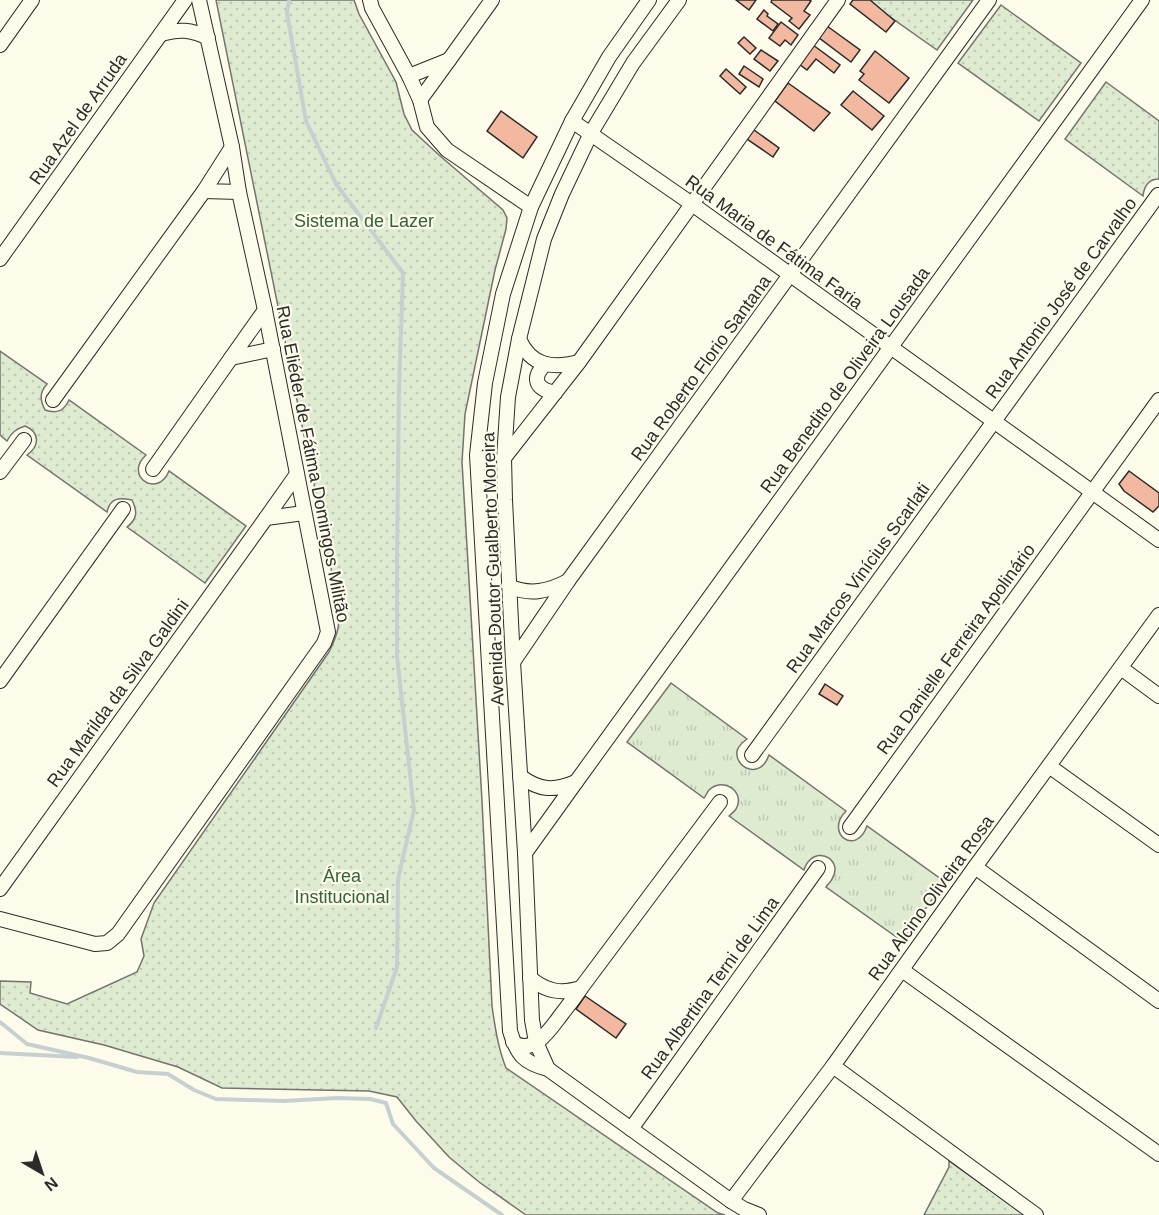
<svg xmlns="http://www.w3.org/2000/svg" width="1159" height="1215" font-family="Helvetica,sans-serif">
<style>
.grass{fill:url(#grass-tufts);stroke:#74746e;stroke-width:1.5}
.park{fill:url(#park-dots);stroke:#74746e;stroke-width:1.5}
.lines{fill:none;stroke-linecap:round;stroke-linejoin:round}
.stream{stroke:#c7d0d0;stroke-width:4}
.building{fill:#f2b8a0;stroke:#2b2b2b;stroke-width:1.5}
.minor-casing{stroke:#2b2b2b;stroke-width:16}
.minor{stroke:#fdfbea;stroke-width:14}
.labels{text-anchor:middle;stroke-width:4.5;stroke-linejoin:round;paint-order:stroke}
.street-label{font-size:18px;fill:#2b2b2b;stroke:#fdfbea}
.park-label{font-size:18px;fill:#34623c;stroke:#fdfbea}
</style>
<defs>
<pattern id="grass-tufts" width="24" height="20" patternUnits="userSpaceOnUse" patternTransform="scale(1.5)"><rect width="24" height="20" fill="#deebd1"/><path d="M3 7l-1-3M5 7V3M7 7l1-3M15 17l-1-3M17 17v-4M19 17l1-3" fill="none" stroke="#bfcab4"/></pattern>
<pattern id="park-dots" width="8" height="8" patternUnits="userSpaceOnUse" patternTransform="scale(1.5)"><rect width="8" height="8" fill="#deebd1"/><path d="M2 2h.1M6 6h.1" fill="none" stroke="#bfcab4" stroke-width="1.8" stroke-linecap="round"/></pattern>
</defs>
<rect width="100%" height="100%" fill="#fdfbea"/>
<path class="grass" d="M671 683 747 739C743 742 738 746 737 751 734 767 760 781 769 755L846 811C824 833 856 857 867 826L945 882 902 941 826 887C828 884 831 882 832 879 843 862 821 846 808 862 806 864 805 867 804 870L729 816C731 814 734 812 736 809 746 792 723 776 709 790 707 792 706 796 704 798L627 742Z"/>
<g class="park">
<path d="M216 0H354L359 14 396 82 404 114 412 130 439 155 503 210 507 218 506 229 495 270 465 414 462 462 482 801 492 1006C495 1027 498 1048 506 1068L718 1213 725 1215H526L479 1182 449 1157 416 1121 397 1097 369 1091 222 1088 178 1067 104 1045 38 1030 0 1004V981L31 982 30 993 67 1004 137 972 144 956 141 939 154 903 329 652C339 631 340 626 338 603Z"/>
<polygon points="866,0 973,0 937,50"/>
<polygon points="1001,5 1081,63 1039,121 958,63"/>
<path d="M1106 82 1159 121V179C1148 179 1144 187 1143 196L1065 139Z"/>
<path d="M0 351 47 384C39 393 40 400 45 410 57 414 64 411 69 400L146 455C123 476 158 499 169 471L246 526 205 583 127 527C137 519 138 512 132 500 119 497 110 498 107 512L27 455C40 446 40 432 25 426 16 429 12 432 7 441L0 435Z"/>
<polygon points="949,1161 1025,1215 924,1215 949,1167"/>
</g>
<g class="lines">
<g class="stream">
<polyline points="289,0 287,13 306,121 336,184 403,273 399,390 397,556 397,656 414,810 398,879 397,967 376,1028"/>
<polyline points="0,1022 27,1044 89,1058 137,1072 168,1074 194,1090 216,1099 284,1101 337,1098 370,1099 386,1103 393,1124 434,1168 502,1215"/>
<polyline points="0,1053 77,1057"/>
</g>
</g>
<g class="building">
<polygon points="736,0 756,0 749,10"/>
<polygon points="772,0 809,0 811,1 804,11 810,15 799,29 789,21 792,18 771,2"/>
<polygon points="853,0 870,0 895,21 886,32 850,4"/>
<polygon points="764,10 768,14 767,16 778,24 773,31 757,19"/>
<polygon points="781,22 798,35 791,45 785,40 780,46 769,38"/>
<polygon points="827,26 860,50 851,62 818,37"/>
<polygon points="744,37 756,48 750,54 738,43"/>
<polygon points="813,45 840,65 834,73 816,59 807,70 799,64"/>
<polygon points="761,50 778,61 770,71 754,59"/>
<polygon points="875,51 909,78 889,103 859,80 864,74 860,71"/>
<polygon points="744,66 763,79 759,87 739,74"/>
<polygon points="726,69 746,87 740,94 720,76"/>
<polygon points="788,83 830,113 814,131 775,101"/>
<polygon points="853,91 884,116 872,130 841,105"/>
<polygon points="501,111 537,137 523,158 487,131"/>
<polygon points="754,130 779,148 773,157 747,139"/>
<polygon points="1129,471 1159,493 1159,506 1153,512 1124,491 1119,484"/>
<polygon points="825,684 843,696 837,705 819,694"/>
<polygon points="585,996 626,1024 616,1038 576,1009"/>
</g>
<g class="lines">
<defs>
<g id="minor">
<polyline points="370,0 372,8 409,76 420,100 427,127 447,150 531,207"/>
<path d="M649 0 609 57 572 121 531 207 503 294 485 383 477 455 510 1031C517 1055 524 1063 548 1069L731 1201 744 1209 759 1215"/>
<path d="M161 34C179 29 191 29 208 38"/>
<polyline points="0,45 32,0"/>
<polyline points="449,60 492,0"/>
<polyline points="409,76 449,60 420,100"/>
<polyline points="572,121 692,204 1159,540"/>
<polyline points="232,147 204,191 239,192"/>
<polyline points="0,259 185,0"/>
<polyline points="265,310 231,358 273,349"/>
<path d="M519 339C531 366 552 369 579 362"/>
<path d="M545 364C531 379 536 389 555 393"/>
<polyline points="53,400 204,191"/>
<polyline points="504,458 579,362 838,0"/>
<polyline points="153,469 231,358"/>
<polyline points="0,472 24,440"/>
<polyline points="297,474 266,518 304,513"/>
<polyline points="568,581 989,0"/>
<path d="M509 586C530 596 549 591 568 581L513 662"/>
<polyline points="1121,668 1159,696"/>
<polyline points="0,681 123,509"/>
<polyline points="752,755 1158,195"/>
<polyline points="1049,766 1159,845"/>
<path d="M520 776C540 791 554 791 576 782L525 853"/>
<polyline points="576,782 1142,0"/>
<polyline points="850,827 1159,400"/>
<polyline points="975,867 1159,1001"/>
<polyline points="0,889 266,518"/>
<polyline points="0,919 95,944 107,943 118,934 324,643 328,632 265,310 239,192 232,147 199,0"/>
<polyline points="902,970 1159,1154"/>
<polyline points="581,988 720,802"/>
<path d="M513 1042C533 1057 551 1028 561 1015 568 1006 575 997 581 988 561 994 547 992 530 978"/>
<polyline points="833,1066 1036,1215"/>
<polyline points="548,1069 536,1042 532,1020 525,853 513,662 505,500 504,458 508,397 519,339 544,239 562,194 591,133 633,63 679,0"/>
<polyline points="631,1129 818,868"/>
<polyline points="731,1201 833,1066 975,867 1159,615"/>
</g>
</defs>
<use href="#minor" class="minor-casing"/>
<use href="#minor" class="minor"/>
</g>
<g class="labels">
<g class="street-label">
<text transform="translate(78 119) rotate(-55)" y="6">Rua Azel de Arruda</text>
<text transform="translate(774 242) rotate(36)" y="6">Rua Maria de Fátima Faria</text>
<text transform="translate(1061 298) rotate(-54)" y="6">Rua Antonio José de Carvalho</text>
<text transform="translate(701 368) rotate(-54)" y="6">Rua Roberto Florio Santana</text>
<text transform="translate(845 380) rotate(-54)" y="6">Rua Benedito de Oliveira Lousada</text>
<text transform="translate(313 464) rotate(79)" y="6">Rua Eliéder de Fátima Domingos Militão</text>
<text transform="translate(493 569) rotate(-92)" y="6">Avenida Doutor Gualberto Moreira</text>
<text transform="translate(858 578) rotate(-54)" y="6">Rua Marcos Vinícius Scarlati</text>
<text transform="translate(956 649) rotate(-54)" y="6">Rua Danielle Ferreira Apolinário</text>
<text transform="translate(118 693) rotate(-54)" y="6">Rua Marilda da Silva Galdini</text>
<text transform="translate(931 898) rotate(-54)" y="6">Rua Alcino Oliveira Rosa</text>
<text transform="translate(710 988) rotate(-54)" y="6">Rua Albertina Terni de Lima</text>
</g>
<g class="park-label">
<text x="364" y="227">Sistema de Lazer</text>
<text x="342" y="882">Área<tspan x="342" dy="21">Institucional</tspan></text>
</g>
</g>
<g transform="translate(42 1173) rotate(141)" stroke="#fdfbea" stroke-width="4.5" paint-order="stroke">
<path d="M0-4.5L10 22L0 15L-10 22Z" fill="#2b2b2b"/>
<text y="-9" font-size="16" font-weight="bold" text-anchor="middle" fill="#2b2b2b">N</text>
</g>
</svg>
